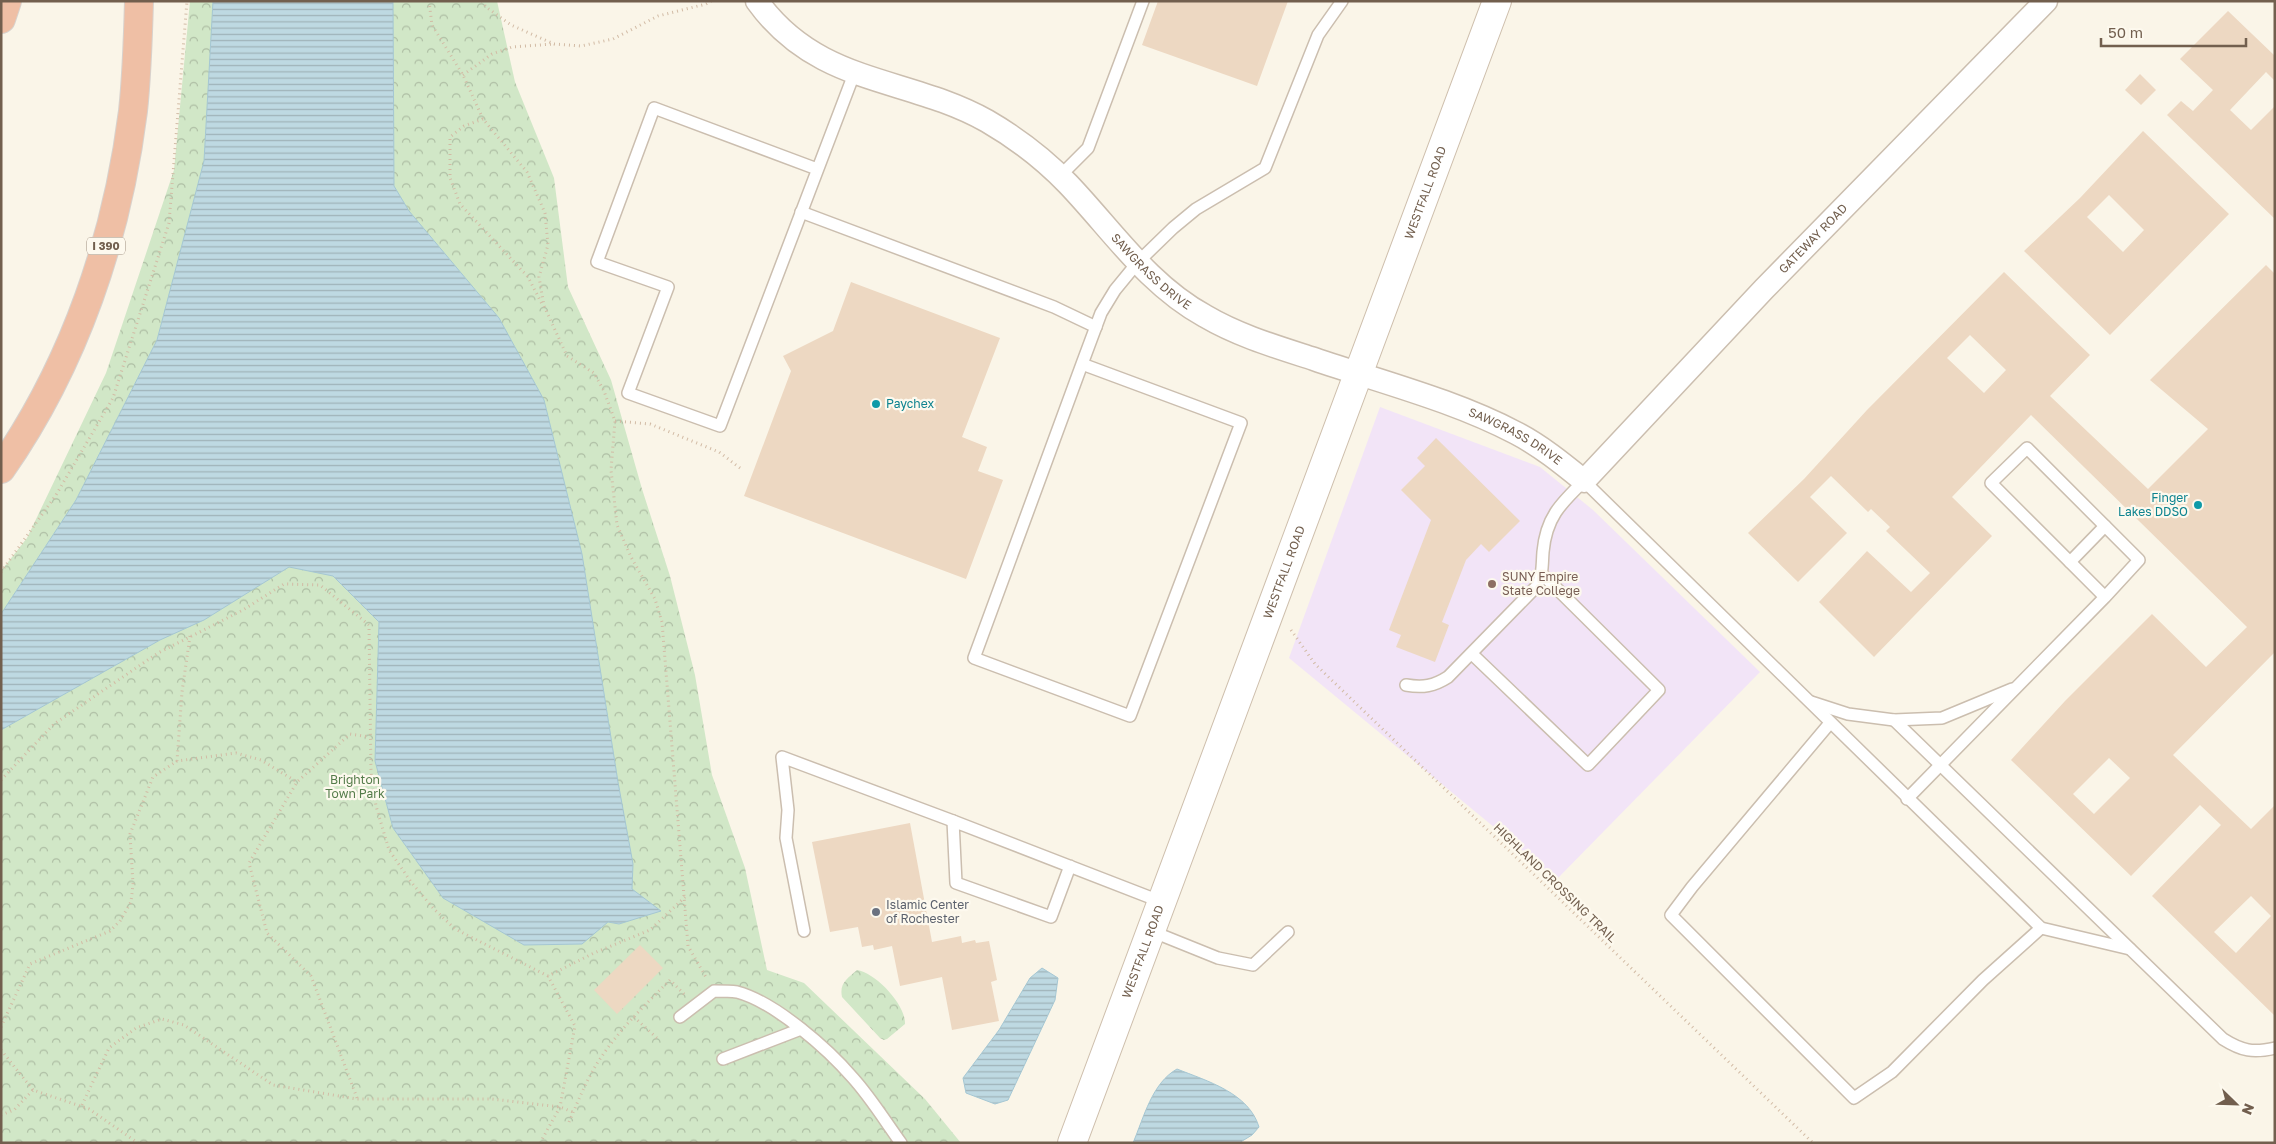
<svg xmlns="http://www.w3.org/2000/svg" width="2276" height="1144" font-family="'Golos Text',sans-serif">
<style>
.education{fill:#f2e4f7}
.park{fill:url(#park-crowns)}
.pitch{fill:#d1e7c7}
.water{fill:url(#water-rules);stroke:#a5c7d3}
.building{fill:#edd8c2;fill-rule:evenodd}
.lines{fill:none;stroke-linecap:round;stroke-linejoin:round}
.lane-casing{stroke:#cbbeaf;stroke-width:14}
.street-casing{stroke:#cbbeaf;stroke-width:25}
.secondary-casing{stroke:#cebfad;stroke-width:30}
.highway-casing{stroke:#d8d2cd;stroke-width:30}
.path{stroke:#d2bba5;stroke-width:3;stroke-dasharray:1 4;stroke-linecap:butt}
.lane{stroke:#fff;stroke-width:11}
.street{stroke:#fff;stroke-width:22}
.secondary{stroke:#fff;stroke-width:28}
.highway{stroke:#efbfa5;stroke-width:28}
.culture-dot{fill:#0f9aa8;stroke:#fdf9ee;stroke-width:2}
.education-dot{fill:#8d6e63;stroke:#fdf9ee;stroke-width:2}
.worship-dot{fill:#6b7280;stroke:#fdf9ee;stroke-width:2}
.labels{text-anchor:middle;stroke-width:4.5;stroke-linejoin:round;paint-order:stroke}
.shield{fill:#fdf9ee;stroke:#9c8d7e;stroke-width:1}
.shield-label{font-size:11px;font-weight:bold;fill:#725f4e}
.street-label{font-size:12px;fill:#725f4e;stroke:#fdf9ee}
.culture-label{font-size:12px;fill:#0d838f;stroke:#fdf9ee;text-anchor:start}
.education-label{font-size:12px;fill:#785e54;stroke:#fdf9ee;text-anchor:start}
.park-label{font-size:12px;fill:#547c4a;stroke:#fdf9ee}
.worship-label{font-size:12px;fill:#5b616d;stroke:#fdf9ee;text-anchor:start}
</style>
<defs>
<pattern id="park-crowns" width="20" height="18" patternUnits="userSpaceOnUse" patternTransform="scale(1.25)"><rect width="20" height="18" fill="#d1e7c7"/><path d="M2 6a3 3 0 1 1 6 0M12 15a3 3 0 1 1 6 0" fill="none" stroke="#aebea4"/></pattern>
<pattern id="water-rules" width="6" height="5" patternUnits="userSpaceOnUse" patternTransform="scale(1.25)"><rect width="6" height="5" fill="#bed9e2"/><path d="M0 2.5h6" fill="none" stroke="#9fb3b9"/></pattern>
</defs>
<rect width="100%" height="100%" fill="#faf5e8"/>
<polygon class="education" points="1380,407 1540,467 1593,510 1760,672 1557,879 1289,658"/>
<g class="park">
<polygon points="190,1 497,1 515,82 554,178 568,287 611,380 642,489 670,576 695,675 712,775 745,868 767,970 804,983 925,1099 961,1143 1,1143 1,571 27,538 106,373 174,170"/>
<path d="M857 970C876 973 906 1005 905 1024L887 1039 884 1040 880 1038 842 997C839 983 848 978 857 970Z"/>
</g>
<polygon class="pitch" points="745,1129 760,1143 717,1143 722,1135"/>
<g class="water">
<polygon points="213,1 393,1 394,186 409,211 499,318 544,400 582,554 618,782 633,864 632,889 661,911 619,924 608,922 582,944 524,945 443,898 393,828 375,761 379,622 333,576 289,567 204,620 160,640 1,730 1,614 76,500 157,340 204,161"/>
<polygon points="1042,968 1058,978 1055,1000 1008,1100 995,1104 966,1093 963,1078 999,1030 1030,978"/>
<path d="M1177 1069C1207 1081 1249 1093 1259 1127L1252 1135 1239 1143H1133C1144 1117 1152 1083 1177 1069Z"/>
</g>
<g class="building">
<polygon points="1158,1 1288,1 1257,86 1142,45"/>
<polygon points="2228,11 2275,56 2275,81 2266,72 2230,110 2251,130 2275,106 2275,219 2167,115 2181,101 2193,111 2213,90 2180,59"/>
<polygon points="2140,74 2156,90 2141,105 2125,90"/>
<path d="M2143 131 2229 214 2110 335 2024 251 2080 198ZM2109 195 2144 230 2123 252 2087 217Z"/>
<path d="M2266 265 2275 274V652L2173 755 2251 829 2275 805V1016L2152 896 2221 825 2200 805 2131 876 2011 760 2065 701 2152 614 2206 667 2247 627 2031 415 1952 497 1992 536 1874 657 1819 602 1867 551 1911 592 1930 573 1886 531 1890 527 1871 509 1868 512 1831 476 1810 497 1847 533 1798 582 1748 533 1804 479 1867 410 2004 272 2090 355 2050 396 2148 489 2208 429 2150 380ZM1970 335 2006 370 1984 393 1947 358ZM2109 758 2130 778 2094 814 2073 794ZM2251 896 2271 916 2236 953 2214 932Z"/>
<polygon points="851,282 1000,338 962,437 987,447 978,471 1003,480 966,579 744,496 791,371 783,356 833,331"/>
<polygon points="1436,438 1520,521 1489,552 1481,544 1466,560 1442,622 1449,625 1435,662 1396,647 1401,635 1389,630 1431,520 1401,490 1425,466 1417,458"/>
<polygon points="910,823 932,942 961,936 962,943 975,940 976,943 989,941 997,980 991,982 999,1021 952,1030 942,977 900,986 892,946 874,950 873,945 862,947 858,927 830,932 812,842"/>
<polygon points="640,945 663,968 617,1014 594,990"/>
</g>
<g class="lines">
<defs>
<g id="lane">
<polyline points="817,169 654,108 597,262 668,287 628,393 720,426 854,74"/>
<polyline points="1060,176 1088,148 1143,1"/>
<polyline points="801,212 1054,307 1096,327"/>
<polyline points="1082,364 1241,423 1130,716 974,658 1082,364 1101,313 1115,290 1138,262 1173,228 1196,209 1265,168 1318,35 1342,1"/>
<polyline points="2070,562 2105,526"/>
<polyline points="1472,654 1588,765 1659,690 1542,574"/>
<path d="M1406 685C1423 688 1434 686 1448 677L1537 586C1543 574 1542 565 1543 552 1546 518 1560 504 1584 481L2041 928 2130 949"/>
<polyline points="1811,702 1848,714 1894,720 1942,718 2012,689"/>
<path d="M1894 720 2223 1039C2242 1051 2253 1053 2275 1048"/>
<polyline points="1830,723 1692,887 1671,915 1854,1098 1892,1072 1983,980 2041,928"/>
<polyline points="1907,799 2105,597 2139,560 2027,448 1991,483 2105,597"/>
<polyline points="1070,866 1051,917 956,883 953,821 1162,902"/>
<polyline points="804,931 786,838 788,810 782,757 953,821"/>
<polyline points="1151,931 1218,958 1253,965 1288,932"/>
<path d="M680 1017 714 991C722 991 730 991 737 992 775 1002 828 1049 853 1078 871 1098 885 1121 901 1143"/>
<polyline points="723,1059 801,1029"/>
</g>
<g id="street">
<path id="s1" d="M757 1C818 86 907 76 987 121 1018 139 1044 159 1068 184 1112 230 1148 285 1205 316 1239 336 1277 347 1314 359 1381 382 1453 400 1516 433 1541 446 1563 464 1584 481L1764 289 2046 1"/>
</g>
<g id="secondary">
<path id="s2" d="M1072 1143 1497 1"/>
</g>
<g id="highway">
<polyline points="1,19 7,1"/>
<path d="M1 469C75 363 117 238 133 111 137 74 138 38 139 1"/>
</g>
</defs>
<use href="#lane" class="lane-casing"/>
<use href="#street" class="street-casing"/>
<use href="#secondary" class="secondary-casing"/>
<use href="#highway" class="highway-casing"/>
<g class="path">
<polyline points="429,1 432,25 463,75 483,119 527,172 545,213 548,245 539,277 544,306 567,356 594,373 604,391 615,421 611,470 617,525 631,557 655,599 662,622 688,946 707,979"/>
<polyline points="482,1 486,7 511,25 554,44 581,46 613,39 658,16 706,4 711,1"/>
<polyline points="463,75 492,54 512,47 553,44"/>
<polyline points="483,119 464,126 450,137 450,178 460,204 528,277 542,304"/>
<polyline points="615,421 650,424 719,452 740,468"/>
<polyline points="1,572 56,495 113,398 169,223 187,1"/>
<polyline points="1291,630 1315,664 1813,1143"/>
<polyline points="190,636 182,692 177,761 236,753 261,760 297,782"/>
<polyline points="1,780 54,724 158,653 243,610 284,584 320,585 369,625 371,773 376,806 389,850 411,882 434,909 455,929 548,976 594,953 650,930 685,897"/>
<polyline points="634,1017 658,1039"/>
<polyline points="1,1027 30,964 110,931 120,921 131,902 133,884 130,834 153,777 177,761"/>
<polyline points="1,1050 33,1090"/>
<polyline points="357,1098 311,976 267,933 249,863 297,782 350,734 370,737"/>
<polyline points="82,1105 109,1048 136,1028 162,1019 184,1025 273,1085 357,1099 492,1099 560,1107 573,1112"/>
<polyline points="1,1115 14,1110 33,1090 89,1109 138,1143"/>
<path d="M569 1122C579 1099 588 1076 602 1056 621 1028 646 1004 670 980L685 995"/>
<polyline points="540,1143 560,1107 575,1026 548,976"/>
</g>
<use href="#lane" class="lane"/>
<use href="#street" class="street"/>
<use href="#secondary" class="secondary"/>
<use href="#highway" class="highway"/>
</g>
<g class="culture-dot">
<circle cx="876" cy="404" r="5"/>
<circle cx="2198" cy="505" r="5"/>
</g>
<circle class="education-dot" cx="1492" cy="584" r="5"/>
<circle class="worship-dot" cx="876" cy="912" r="5"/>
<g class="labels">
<rect class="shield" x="87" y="237.5" width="38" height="17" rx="4"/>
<g class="shield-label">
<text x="106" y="250">I 390</text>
</g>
<g class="street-label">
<text dy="4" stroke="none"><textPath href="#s2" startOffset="1014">WESTFALL ROAD</textPath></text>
<text dy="4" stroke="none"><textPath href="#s1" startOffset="1308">GATEWAY ROAD</textPath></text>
<text dy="4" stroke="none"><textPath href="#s1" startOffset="488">SAWGRASS DRIVE</textPath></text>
<text dy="4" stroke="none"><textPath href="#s1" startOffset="892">SAWGRASS DRIVE</textPath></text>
<text dy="4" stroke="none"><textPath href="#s2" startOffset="609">WESTFALL ROAD</textPath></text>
<text transform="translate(1555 883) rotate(44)" y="4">HIGHLAND CROSSING TRAIL</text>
<text dy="4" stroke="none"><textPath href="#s2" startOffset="204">WESTFALL ROAD</textPath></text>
</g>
<g class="culture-label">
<text x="886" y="408">Paychex</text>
<text x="2188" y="502" text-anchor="end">Finger<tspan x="2188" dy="14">Lakes DDSO</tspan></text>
</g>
<g class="education-label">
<text x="1502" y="581">SUNY Empire<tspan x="1502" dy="14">State College</tspan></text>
</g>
<g class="park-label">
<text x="355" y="784">Brighton<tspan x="355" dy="14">Town Park</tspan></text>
</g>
<g class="worship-label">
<text x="886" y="909">Islamic Center<tspan x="886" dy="14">of Rochester</tspan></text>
</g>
</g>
<rect width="2276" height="1144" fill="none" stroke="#725f4e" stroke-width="5"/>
<g transform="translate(2236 1104) rotate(113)" stroke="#fdf9ee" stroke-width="4" paint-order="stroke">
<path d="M0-4L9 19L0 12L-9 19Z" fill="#725f4e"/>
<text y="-8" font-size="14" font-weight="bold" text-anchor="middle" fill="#725f4e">N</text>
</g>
<path d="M2101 38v8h145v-8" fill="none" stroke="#725f4e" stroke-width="2.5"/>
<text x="2108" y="38" font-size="15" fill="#725f4e" stroke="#fdf9ee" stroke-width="4" paint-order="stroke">50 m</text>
</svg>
